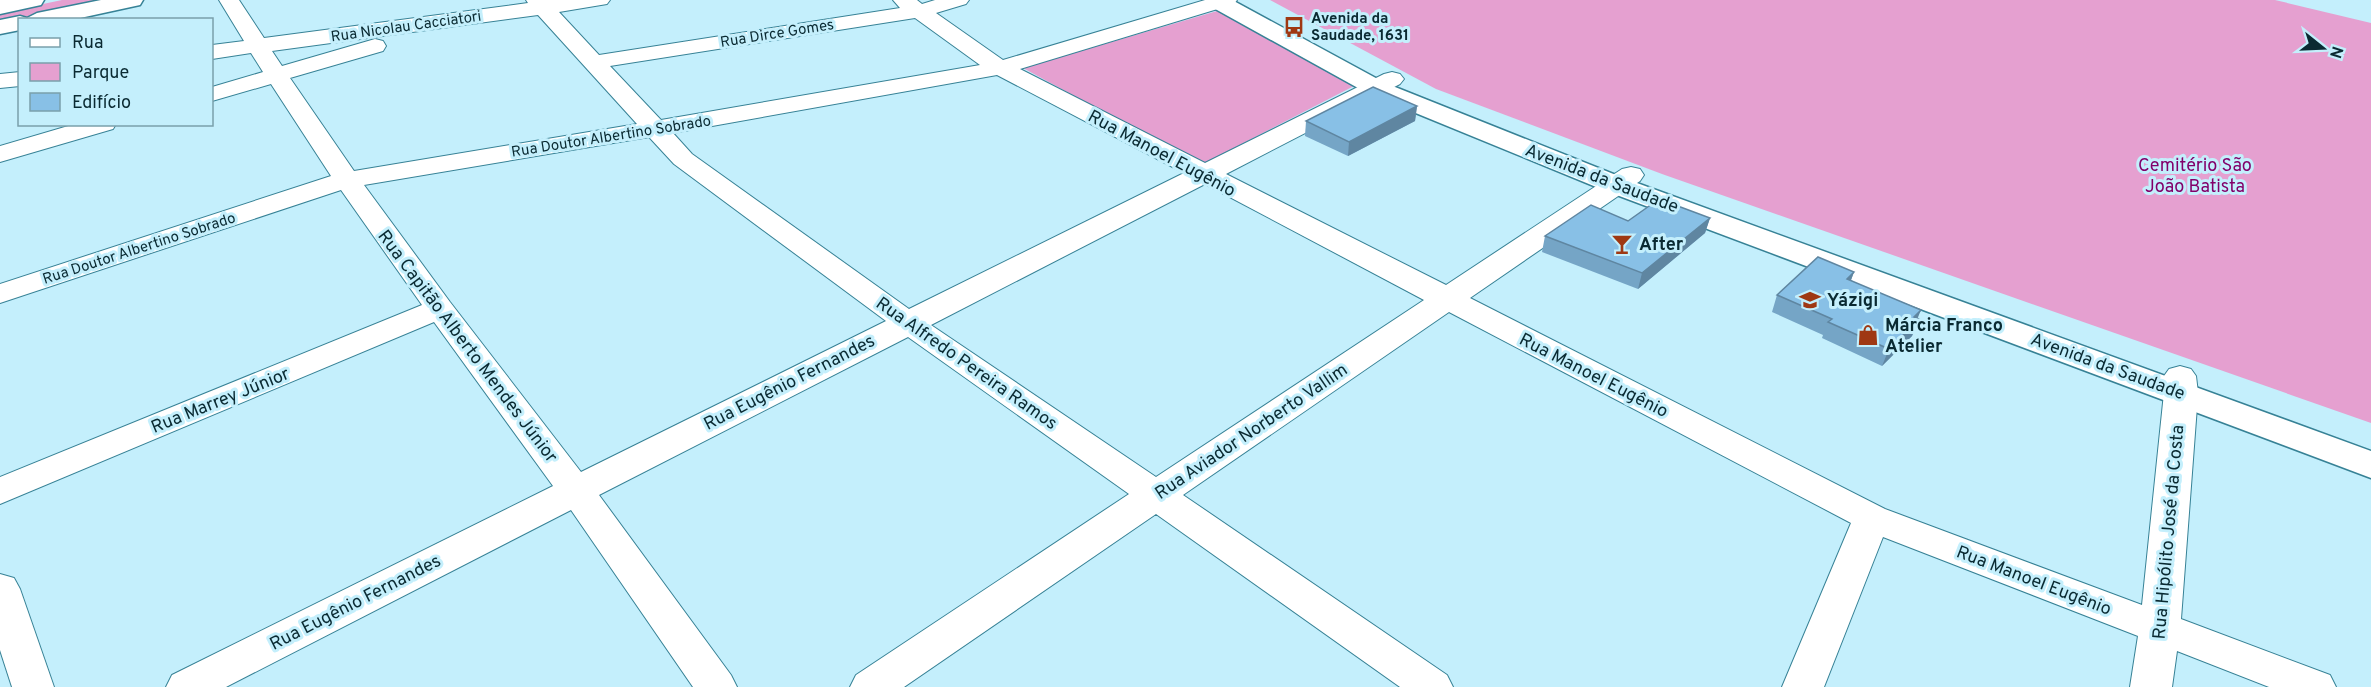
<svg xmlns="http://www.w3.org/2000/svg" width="2371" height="687" font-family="Overpass,sans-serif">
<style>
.green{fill:#e5a0d0}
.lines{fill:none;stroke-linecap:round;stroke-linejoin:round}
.street-casing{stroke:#378296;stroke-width:2}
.secondary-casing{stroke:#378296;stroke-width:3}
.highway-casing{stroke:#378296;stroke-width:3}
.street{fill:#fff;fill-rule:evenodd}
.secondary{fill:#fff;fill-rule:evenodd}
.highway{fill:#fff;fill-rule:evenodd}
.wall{fill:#75a5c6}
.shaded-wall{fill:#5f86a1}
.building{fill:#88c0e6;stroke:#5f86a1;stroke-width:1.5}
.labels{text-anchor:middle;stroke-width:6;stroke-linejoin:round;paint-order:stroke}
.far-poi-label{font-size:15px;font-weight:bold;fill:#0a2a32;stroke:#c4effc;text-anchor:start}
.far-street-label{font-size:15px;fill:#0a2a32;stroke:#c4effc}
.street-label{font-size:18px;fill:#0a2a32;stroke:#c4effc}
.park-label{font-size:18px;fill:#82006a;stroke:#c4effc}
.poi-label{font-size:18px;font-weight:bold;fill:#0a2a32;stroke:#c4effc;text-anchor:start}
</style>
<rect width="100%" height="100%" fill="#c4effc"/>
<g class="green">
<polygon points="62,0 112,0 0,23 0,13"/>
<polygon points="1270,0 2275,0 2371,23 2371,423 1662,174 1436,89"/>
<polygon points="1217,11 1354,86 1201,165 1023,68"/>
</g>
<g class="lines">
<defs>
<g id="street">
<path d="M219 0H239L264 38 528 3 526 0H610L607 4 559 12 599 55 900 8 893 0H917L922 4 935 0H969L966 4 936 13 1003 60 1205 0H1237L1234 4 1020 69 1205 163 1384 74 1392 72 1400 74 1404 79 1400 84 1226 174 1446 285 1622 169 1631 167 1640 169 1644 175 1640 181 1470 298 1885 509 2142 605 2164 393V376L2169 369 2180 366 2191 369 2196 376 2198 393 2181 619 2330 675 2336 687H2269L2177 651 2172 687H2130L2138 636 1883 537 1824 687H1782L1851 523 1449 312 1183 495 1447 675 1453 687H1400L1156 514 904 687H850L856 675 1129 494 908 337 599 495 731 675 737 687H693L571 510 226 687H166L172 675 553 486 434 322 0 504V477L422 305 341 190 0 303V284L331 176 271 84 212 101V87L263 72 251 53 212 59V45L244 41ZM538 15 637 124 354 171 290 78 383 51 386 46 383 41 375 39 282 66 272 51ZM915 18 980 65 661 120 610 66ZM997 75 1184 173 909 309 692 154 673 133ZM649 137 674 164 886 321 581 472 450 302 364 185ZM1205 184 1424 300 1156 477 931 325Z"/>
<polygon points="20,72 20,86 0,88 0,74"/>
<polygon points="75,124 116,124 113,129 0,162 0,146"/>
<polygon points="0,574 14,578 20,589 54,687 12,687 0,650"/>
</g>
<g id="secondary">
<polygon points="101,0 143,0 140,5 71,20 20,20 20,30 0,34 0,20 20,16 27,18 37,13"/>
<polygon points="1205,0 1232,0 1385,83 1626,179 2371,451 2371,478 1606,191 1401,107 1367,93 1208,5"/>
</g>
<polygon id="highway" points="0,0 44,0 41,5 0,14"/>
</defs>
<use href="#street" class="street-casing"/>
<use href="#secondary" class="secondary-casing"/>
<use href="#highway" class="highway-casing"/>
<use href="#street" class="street"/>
<use href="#secondary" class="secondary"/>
<use href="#highway" class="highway"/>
</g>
<g class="wall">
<polygon points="1417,106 1415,121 1348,156 1305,136 1306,121"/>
<polygon points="1710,218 1705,233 1638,289 1542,252 1545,236 1628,221"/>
<polygon points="1854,272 1851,280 1919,319 1912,336 1882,366 1822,338 1823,335 1772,312 1777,295"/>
</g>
<g class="shaded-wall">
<polygon points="1417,106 1415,121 1348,156 1349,142"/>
<polygon points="1710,218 1705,233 1638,289 1642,273"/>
<polygon points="1854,272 1848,288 1847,279"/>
<polygon points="1921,310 1916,322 1919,319 1912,336 1882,366 1889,349 1914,317"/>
</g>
<g class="building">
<polygon points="1373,87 1417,106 1349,142 1306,121"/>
<polygon points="1659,199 1710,218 1642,273 1545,236 1591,205 1628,221"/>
<polygon points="1818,257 1854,272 1847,279 1921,310 1914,317 1919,319 1889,349 1828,322 1832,319 1777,295"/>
</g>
<defs>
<symbol id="bus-bare" viewBox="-9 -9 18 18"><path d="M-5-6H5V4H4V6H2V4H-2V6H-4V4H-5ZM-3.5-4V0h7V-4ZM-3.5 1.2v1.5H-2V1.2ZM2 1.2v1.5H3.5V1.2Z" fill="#9f3813" stroke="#c4effc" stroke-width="2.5" paint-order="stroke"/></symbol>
<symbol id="bar-bare" viewBox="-9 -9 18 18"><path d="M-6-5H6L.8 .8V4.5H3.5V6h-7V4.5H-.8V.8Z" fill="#9f3813" stroke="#c4effc" stroke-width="2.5" paint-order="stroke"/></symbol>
<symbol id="school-bare" viewBox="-9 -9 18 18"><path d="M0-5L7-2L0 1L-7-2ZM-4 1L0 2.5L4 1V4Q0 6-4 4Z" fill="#9f3813" stroke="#c4effc" stroke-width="2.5" paint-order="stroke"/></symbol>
<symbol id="shop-bare" viewBox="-9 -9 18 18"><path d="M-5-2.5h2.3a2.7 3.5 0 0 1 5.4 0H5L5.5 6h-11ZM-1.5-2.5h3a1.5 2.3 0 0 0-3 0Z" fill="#9f3813" stroke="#c4effc" stroke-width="2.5" paint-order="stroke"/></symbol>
</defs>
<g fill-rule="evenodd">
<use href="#bus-bare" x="1279" y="12" width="30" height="30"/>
<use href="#bar-bare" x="1607" y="229" width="30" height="30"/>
<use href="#school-bare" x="1795" y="285" width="30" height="30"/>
<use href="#shop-bare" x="1853" y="320" width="30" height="30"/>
</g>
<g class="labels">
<g class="far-poi-label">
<text x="1311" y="23">Avenida da<tspan x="1311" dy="17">Saudade, 1631</tspan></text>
</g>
<g class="far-street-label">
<text transform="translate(406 26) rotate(-8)" y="5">Rua Nicolau Cacciatori</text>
<text transform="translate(777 33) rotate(-9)" y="5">Rua Dirce Gomes</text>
<text transform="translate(611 136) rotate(-9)" y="5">Rua Doutor Albertino Sobrado</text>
<text transform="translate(139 248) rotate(-18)" y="5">Rua Doutor Albertino Sobrado</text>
</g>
<g class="street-label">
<text transform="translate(1162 153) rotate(28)" y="6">Rua Manoel Eugênio</text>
<text transform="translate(1602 178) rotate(21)" y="6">Avenida da Saudade</text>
<text transform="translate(468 346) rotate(53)" y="6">Rua Capitão Alberto Mendes Júnior</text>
<text transform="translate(967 363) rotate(35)" y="6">Rua Alfredo Pereira Ramos</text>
<text transform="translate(2108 366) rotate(20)" y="6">Avenida da Saudade</text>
<text transform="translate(1594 375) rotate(27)" y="6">Rua Manoel Eugênio</text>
<text transform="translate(789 382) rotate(-27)" y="6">Rua Eugênio Fernandes</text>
<text transform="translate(220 400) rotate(-22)" y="6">Rua Marrey Júnior</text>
<text transform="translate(1251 431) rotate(-34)" y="6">Rua Aviador Norberto Vallim</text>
<text transform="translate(2168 532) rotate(-85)" y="6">Rua Hipólito José da Costa</text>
<text transform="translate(2034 580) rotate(21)" y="6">Rua Manoel Eugênio</text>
<text transform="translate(355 602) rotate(-27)" y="6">Rua Eugênio Fernandes</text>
</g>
<g class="park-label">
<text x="2195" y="171">Cemitério São<tspan x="2195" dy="21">João Batista</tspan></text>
</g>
<g class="poi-label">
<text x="1639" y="250">After</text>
<text x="1827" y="306">Yázigi</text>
<text x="1885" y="331">Márcia Franco<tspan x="1885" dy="21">Atelier</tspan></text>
</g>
</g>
<rect x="18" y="18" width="195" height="108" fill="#c4effc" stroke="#7aa0ab" stroke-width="1.5"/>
<rect x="30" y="38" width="30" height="9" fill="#ffffff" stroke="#7aa0ab" stroke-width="1.5"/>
<text x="72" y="48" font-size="18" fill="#0a2a32">Rua</text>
<rect x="30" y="63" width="30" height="18" fill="#e5a0d0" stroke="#7aa0ab" stroke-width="1.5"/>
<text x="72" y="78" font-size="18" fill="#0a2a32">Parque</text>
<rect x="30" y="93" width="30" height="18" fill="#88c0e6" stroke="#7aa0ab" stroke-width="1.5"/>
<text x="72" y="108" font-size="18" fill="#0a2a32">Edifício</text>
<g transform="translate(2323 48) rotate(108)" stroke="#c4effc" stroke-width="4.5" paint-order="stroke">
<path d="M0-4.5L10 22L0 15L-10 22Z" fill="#0a2a32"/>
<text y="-9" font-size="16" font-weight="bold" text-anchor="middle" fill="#0a2a32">N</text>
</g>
</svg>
